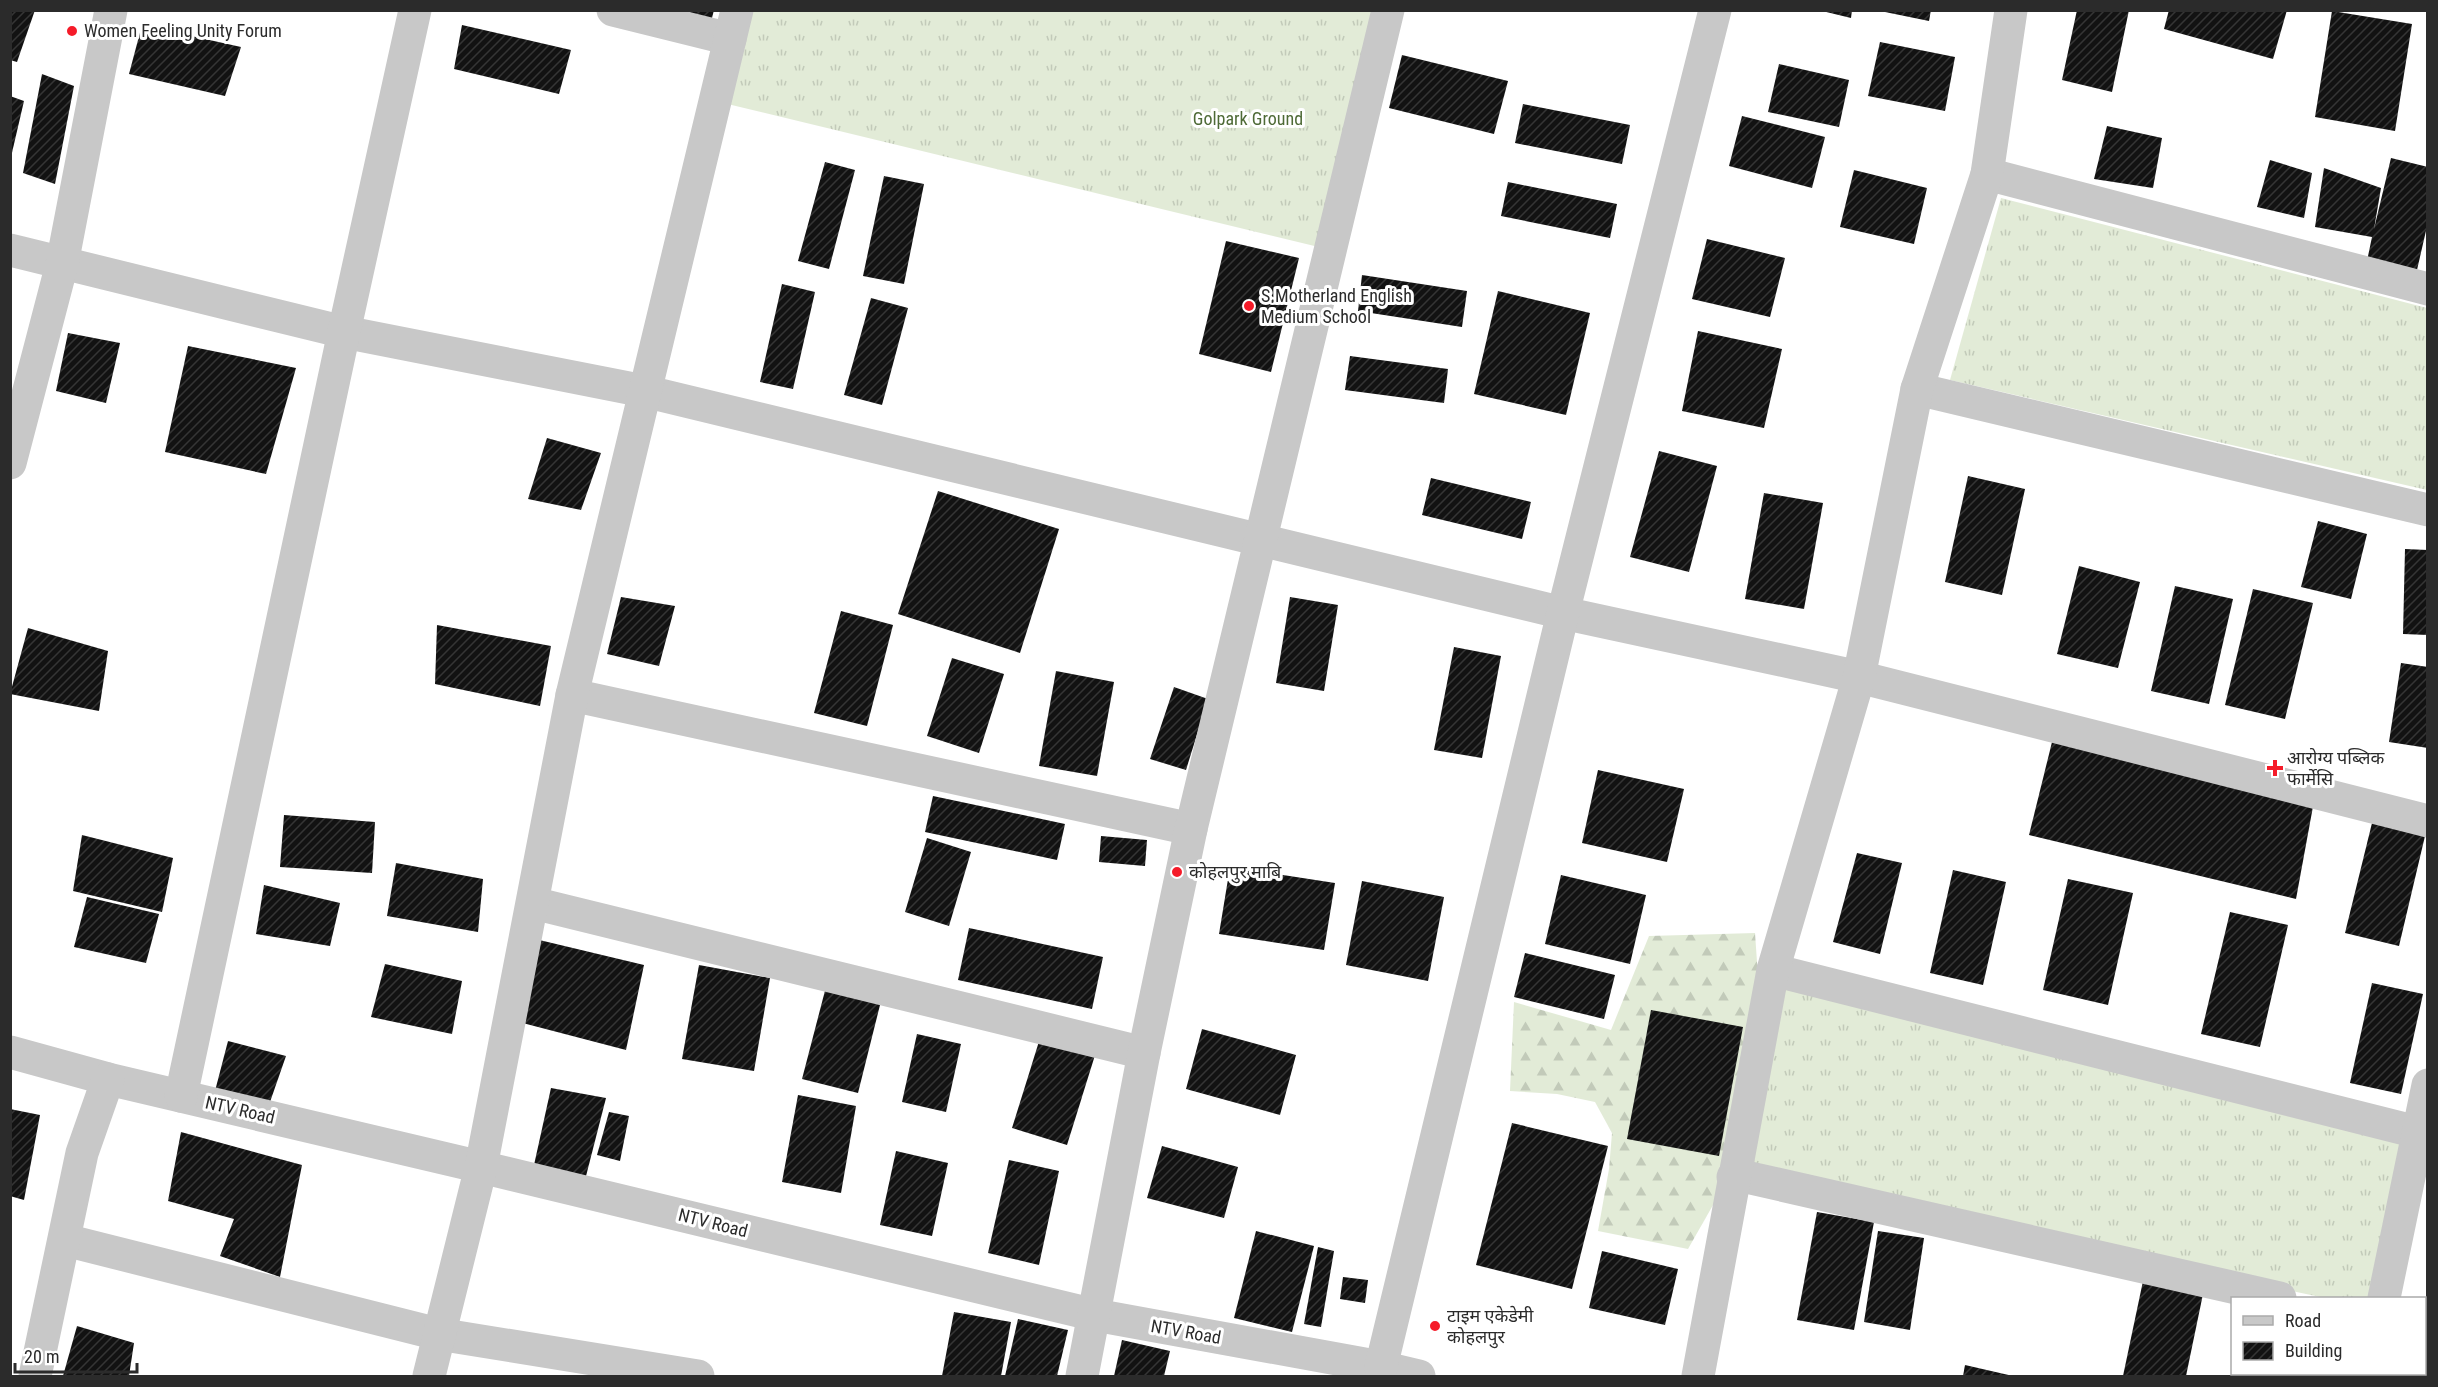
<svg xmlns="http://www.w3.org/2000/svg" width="2438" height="1387" font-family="'Roboto Condensed','Noto Sans Devanagari',sans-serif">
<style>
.grass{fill:url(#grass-tufts)}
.forest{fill:url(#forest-firs)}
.building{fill:url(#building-hatch)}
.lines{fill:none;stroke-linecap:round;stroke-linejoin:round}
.street{stroke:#c8c8c8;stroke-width:33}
.poi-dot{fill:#f51b29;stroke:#fff;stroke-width:2}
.labels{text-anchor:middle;stroke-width:6;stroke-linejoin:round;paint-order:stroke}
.poi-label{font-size:18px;fill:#2b2b2b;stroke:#fff;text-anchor:start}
.park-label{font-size:18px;fill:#4e6a36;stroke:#fff}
.street-label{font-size:18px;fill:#2b2b2b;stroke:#fff}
</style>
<defs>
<pattern id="grass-tufts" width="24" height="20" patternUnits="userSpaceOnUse" patternTransform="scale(1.5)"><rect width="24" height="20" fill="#e2ebd7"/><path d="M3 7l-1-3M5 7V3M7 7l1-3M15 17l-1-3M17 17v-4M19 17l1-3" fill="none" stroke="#c2cab9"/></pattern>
<pattern id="forest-firs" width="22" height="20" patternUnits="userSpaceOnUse" patternTransform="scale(1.5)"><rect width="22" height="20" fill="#e2ebd7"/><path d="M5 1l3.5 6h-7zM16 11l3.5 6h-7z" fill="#c2cab9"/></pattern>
<pattern id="building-hatch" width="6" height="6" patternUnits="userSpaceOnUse" patternTransform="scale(1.5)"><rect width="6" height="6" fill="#121212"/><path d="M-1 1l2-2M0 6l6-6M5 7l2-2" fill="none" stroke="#353535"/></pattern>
</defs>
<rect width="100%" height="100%" fill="#fff"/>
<g class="grass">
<polygon points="737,11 1382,11 1331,250 715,101"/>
<polygon points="2001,198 2427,308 2427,490 1950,380"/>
<polygon points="1783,979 2407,1139 2377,1298 2325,1298 1746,1177"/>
</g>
<polygon class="forest" points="1755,933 1760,1005 1717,1198 1688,1249 1598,1231 1609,1169 1612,1133 1595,1102 1557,1094 1510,1091 1514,1002 1611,1030 1649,936"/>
<g class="building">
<polygon points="10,10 35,10 17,62 10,60"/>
<polygon points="664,10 714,10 711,22"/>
<polygon points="1818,10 1852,10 1851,18"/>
<polygon points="1885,10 1931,10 1929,21 1885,12"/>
<polygon points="2077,10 2129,10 2112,92 2062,80"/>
<polygon points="2169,10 2287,10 2273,59 2164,29"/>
<polygon points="2332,11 2412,24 2395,131 2315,117"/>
<polygon points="142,25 241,47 225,96 129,74"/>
<polygon points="462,25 571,50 559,94 454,69"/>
<polygon points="1880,42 1955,57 1945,111 1868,96"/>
<polygon points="1402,55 1508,81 1494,134 1389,108"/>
<polygon points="1779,64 1849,80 1839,127 1768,112"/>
<polygon points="42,74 74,86 55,184 23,173"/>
<polygon points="10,96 24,101 11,157 10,157"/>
<polygon points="1523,104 1630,125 1622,164 1515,143"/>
<polygon points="1742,116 1825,137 1812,188 1729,166"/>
<polygon points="2107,126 2162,138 2153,188 2094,179"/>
<polygon points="2391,158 2428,167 2428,222 2417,270 2367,261 2372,237 2315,227 2324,168 2381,188 2374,229"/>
<polygon points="2270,160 2312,173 2304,218 2257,207"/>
<polygon points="825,162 855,170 829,269 798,261"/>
<polygon points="1854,170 1927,188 1914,244 1840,227"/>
<polygon points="884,176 924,184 904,284 863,276"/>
<polygon points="1508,182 1617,204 1610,238 1501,216"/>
<polygon points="1707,239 1785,258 1770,317 1692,299"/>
<polygon points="1226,241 1299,258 1271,372 1199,354"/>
<polygon points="1362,275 1467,291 1462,327 1358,311"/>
<polygon points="782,284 815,292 793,389 760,382"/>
<polygon points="1498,291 1590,313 1566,415 1474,394"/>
<polygon points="871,298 908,308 882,405 844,395"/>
<polygon points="1698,331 1782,349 1764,428 1682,411"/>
<polygon points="68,333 120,343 106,403 56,391"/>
<polygon points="188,346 296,368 266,474 165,452"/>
<polygon points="1350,356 1448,369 1444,403 1345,390"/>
<polygon points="547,438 601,453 581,510 528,499"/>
<polygon points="1659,451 1717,466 1689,572 1630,557"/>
<polygon points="1968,476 2025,489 2002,595 1945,582"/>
<polygon points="1431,478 1531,502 1522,539 1422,515"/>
<polygon points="938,491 1059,529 1020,653 898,614"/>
<polygon points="1764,493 1823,503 1804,609 1745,599"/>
<polygon points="2318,521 2367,534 2351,599 2301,587"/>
<polygon points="2405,549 2428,550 2428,635 2403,634"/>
<polygon points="2079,566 2140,582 2118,668 2057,654"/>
<polygon points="2175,586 2233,599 2209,704 2151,691"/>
<polygon points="2253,589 2313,603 2285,719 2225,705"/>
<polygon points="621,597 675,606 659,666 607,654"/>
<polygon points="1290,597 1338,605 1324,691 1276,683"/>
<polygon points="841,611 893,625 867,726 814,713"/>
<polygon points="437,625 551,646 540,706 435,684"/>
<polygon points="28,628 108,651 99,711 10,694"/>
<polygon points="1454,647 1501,656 1482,758 1434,750"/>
<polygon points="952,658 1004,674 979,753 927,736"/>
<polygon points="2401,663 2428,667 2428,748 2389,742"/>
<polygon points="1056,671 1114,682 1097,776 1039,766"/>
<polygon points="1174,687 1208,699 1186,770 1150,759"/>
<polygon points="2053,738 2314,801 2296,899 2029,835"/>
<polygon points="1598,770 1684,789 1667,862 1582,843"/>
<polygon points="933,796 1065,824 1057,860 925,832"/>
<polygon points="284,815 375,822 372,873 280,867"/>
<polygon points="2372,823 2425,836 2399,946 2345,933"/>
<polygon points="82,835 173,858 162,912 73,891"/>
<polygon points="1101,836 1147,840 1145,866 1099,862"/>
<polygon points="927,838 971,852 949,926 905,912"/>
<polygon points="1857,853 1902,863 1880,954 1833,942"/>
<polygon points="396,863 483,879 478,932 387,916"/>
<polygon points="1230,867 1335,883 1324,950 1219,934"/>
<polygon points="1953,870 2006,882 1983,985 1930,973"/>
<polygon points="1561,875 1646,895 1630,964 1545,944"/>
<polygon points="2068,879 2133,893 2108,1005 2043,990"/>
<polygon points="1362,881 1444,897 1428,981 1346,965"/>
<polygon points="264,885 340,903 330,946 256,934"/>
<polygon points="87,897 159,914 146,963 74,947"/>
<polygon points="2230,912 2288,925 2260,1047 2201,1034"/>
<polygon points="969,928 1103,957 1092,1009 958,980"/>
<polygon points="531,938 644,965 626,1050 515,1021"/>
<polygon points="1525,953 1615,975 1604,1019 1514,997"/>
<polygon points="385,964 462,981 452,1034 371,1017"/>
<polygon points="699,965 770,978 754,1071 682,1059"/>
<polygon points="827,983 882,997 858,1093 802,1079"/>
<polygon points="2372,983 2423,994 2401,1094 2350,1083"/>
<polygon points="1651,1010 1743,1027 1719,1156 1627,1139"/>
<polygon points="1202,1029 1296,1055 1280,1115 1186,1089"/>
<polygon points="917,1034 961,1044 946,1112 902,1102"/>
<polygon points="1041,1035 1096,1052 1067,1145 1012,1128"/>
<polygon points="228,1041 286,1056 270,1102 215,1091"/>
<polygon points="551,1088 606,1098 585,1180 534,1165"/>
<polygon points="798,1095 856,1106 841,1193 782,1182"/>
<polygon points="10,1109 40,1115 24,1200 10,1196"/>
<polygon points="609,1112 629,1116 620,1161 597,1155"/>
<polygon points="1512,1123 1608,1146 1572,1289 1476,1265"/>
<polygon points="181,1132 302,1165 280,1277 220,1256 234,1219 168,1201"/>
<polygon points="1162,1146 1238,1167 1224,1218 1147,1198"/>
<polygon points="896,1151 948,1163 932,1236 880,1225"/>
<polygon points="1009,1160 1059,1171 1039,1265 988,1253"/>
<polygon points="1817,1212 1874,1222 1854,1330 1797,1320"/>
<polygon points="1256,1231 1314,1246 1292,1332 1234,1318"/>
<polygon points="1878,1231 1924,1238 1910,1330 1864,1322"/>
<polygon points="1318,1247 1334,1251 1321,1327 1304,1324"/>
<polygon points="1602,1251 1678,1269 1665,1325 1589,1308"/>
<polygon points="1343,1277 1368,1280 1365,1303 1340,1299"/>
<polygon points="2143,1281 2203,1294 2186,1376 2123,1376"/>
<polygon points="954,1312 1011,1322 1001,1376 942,1376"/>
<polygon points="2424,1316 2428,1316 2428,1371 2424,1370"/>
<polygon points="1018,1319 1068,1330 1057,1376 1005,1376"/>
<polygon points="77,1326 134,1343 129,1376 63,1376"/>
<polygon points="1122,1340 1170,1351 1164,1376 1114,1376"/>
<polygon points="1965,1365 2013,1376 1963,1376"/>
</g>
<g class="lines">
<g class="street">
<polyline points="613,10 730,39"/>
<polyline points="1987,174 2428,289"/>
<polyline points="10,250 344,332 644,391 1563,613 1859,677 2428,821"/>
<polyline points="1917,389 2428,510"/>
<polyline points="10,463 62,264 111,10"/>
<polyline points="572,695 1191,829"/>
<polyline points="533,903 1144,1053"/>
<polyline points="1773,970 2417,1132"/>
<polyline points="10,1052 108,1079 481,1167 1095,1315 1381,1367 1419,1376"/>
<polyline points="181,1096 344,332 415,10"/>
<polyline points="1733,1177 1746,1177 2280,1298"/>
<polyline points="65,1240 438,1334 698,1376"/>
<polyline points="2384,1298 2428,1085"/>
<polyline points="1381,1367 1563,613 1715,10"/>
<polyline points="35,1376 82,1153 108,1079"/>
<polyline points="429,1376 481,1167 572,695 737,10"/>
<polyline points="1082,1376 1144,1053 1191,829 1388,10"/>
<polyline points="1698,1376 1773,970 1859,677 1917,389 1987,174 2011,10"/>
<polyline points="2369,1376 2370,1374"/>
</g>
</g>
<g class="poi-dot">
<circle cx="72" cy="31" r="6"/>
<circle cx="1249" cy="306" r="6"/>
<path d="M2272 759h6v6h6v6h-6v6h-6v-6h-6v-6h6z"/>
<circle cx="1177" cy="872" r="6"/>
<circle cx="1435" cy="1326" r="6"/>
</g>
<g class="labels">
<g class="poi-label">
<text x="84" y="37">Women Feeling Unity Forum</text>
<text x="1261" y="302">S.Motherland English<tspan x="1261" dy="21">Medium School</tspan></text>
<text x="2287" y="764">आरोग्य पब्लिक<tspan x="2287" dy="21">फार्मेसि</tspan></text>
<text x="1189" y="878">कोहलपुर माबि</text>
<text x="1447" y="1322">टाइम एकेडेमी<tspan x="1447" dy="21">कोहलपुर</tspan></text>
</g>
<g class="park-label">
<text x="1248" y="125">Golpark Ground</text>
</g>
<g class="street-label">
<text transform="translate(240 1110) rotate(13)" y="6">NTV Road</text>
<text transform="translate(713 1223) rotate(14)" y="6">NTV Road</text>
<text transform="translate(1186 1332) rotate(10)" y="6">NTV Road</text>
</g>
</g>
<rect width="2438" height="1387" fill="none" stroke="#2b2b2b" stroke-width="24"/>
<rect x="2231" y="1297" width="195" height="78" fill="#ffffff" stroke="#aaaaaa" stroke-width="1.5"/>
<rect x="2243" y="1316" width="30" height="9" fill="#c8c8c8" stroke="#aaaaaa" stroke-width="1.5"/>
<text x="2285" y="1327" font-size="18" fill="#2b2b2b">Road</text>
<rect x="2243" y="1342" width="30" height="18" fill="url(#building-hatch)" stroke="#aaaaaa" stroke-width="1.5"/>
<text x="2285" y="1357" font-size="18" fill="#2b2b2b">Building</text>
<path d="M15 1363v9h122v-9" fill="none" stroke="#2b2b2b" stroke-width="3"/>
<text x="24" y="1363" font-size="18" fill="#2b2b2b" stroke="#ffffff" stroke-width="4.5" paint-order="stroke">20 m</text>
</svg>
